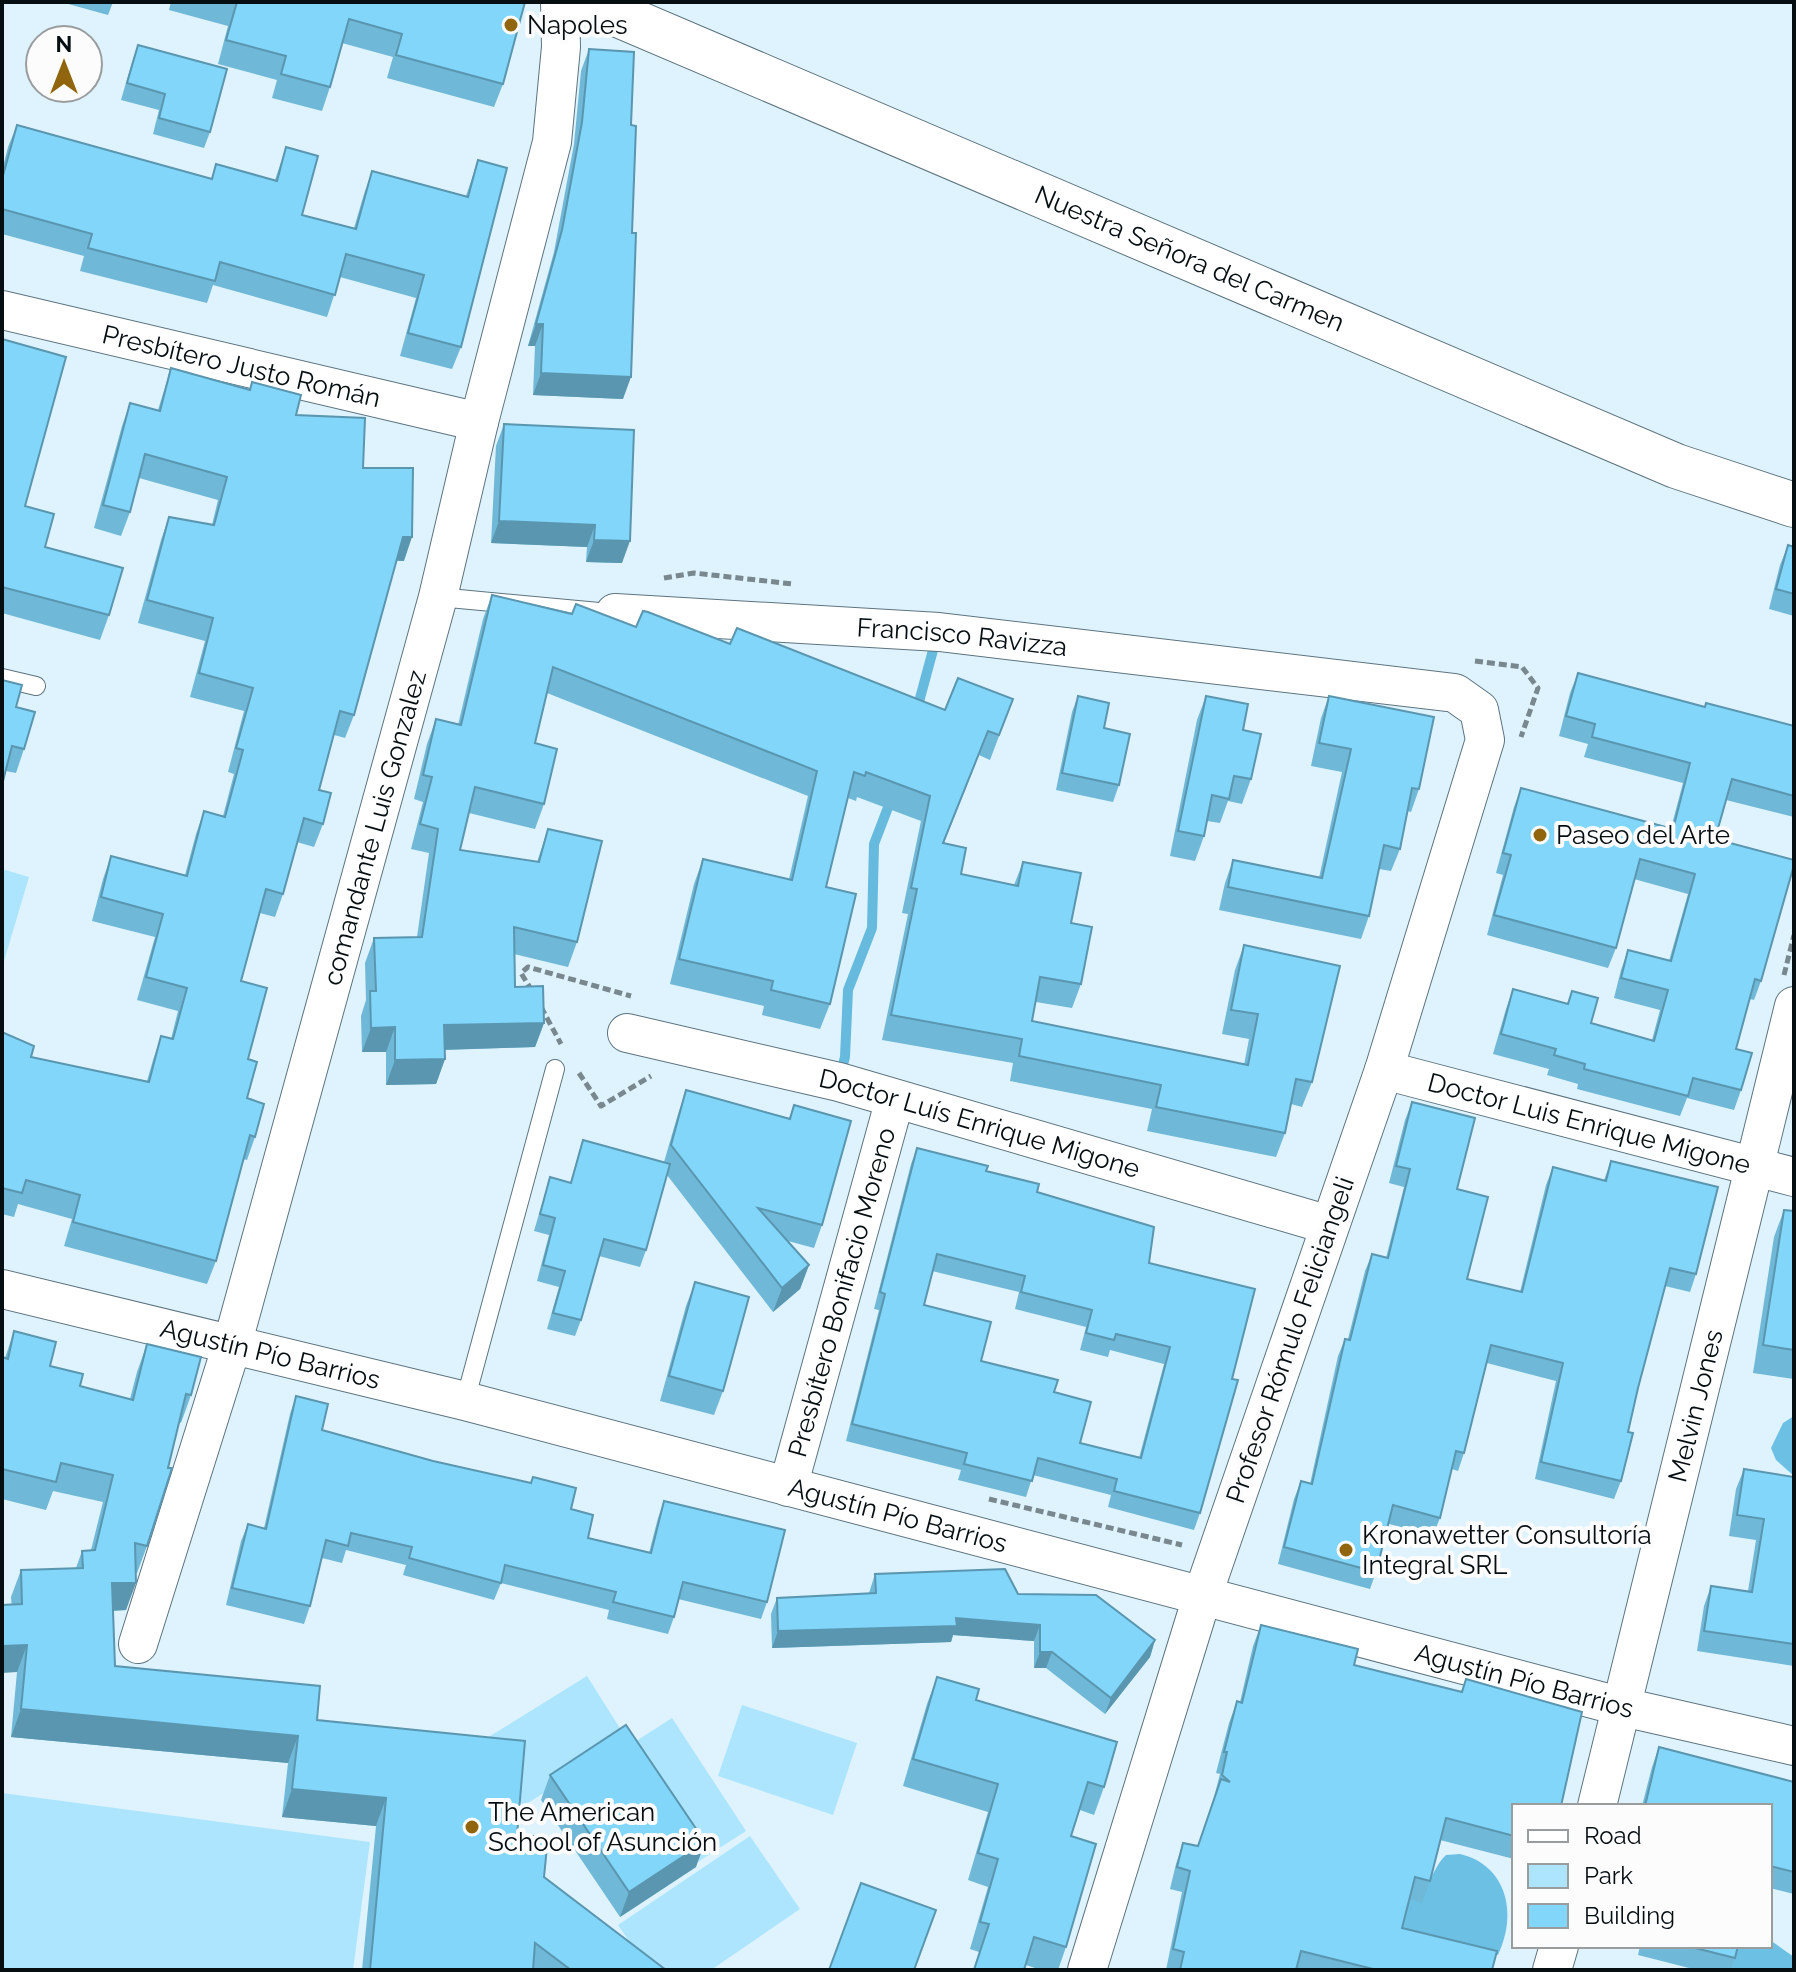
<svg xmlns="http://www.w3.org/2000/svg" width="1796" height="1972" font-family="Raleway,sans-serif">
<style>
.green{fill:#ade5ff}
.forest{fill:#6bc0e4}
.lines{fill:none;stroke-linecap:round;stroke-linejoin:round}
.stream{stroke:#65bade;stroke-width:10}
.service-casing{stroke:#5d747f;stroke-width:20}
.minor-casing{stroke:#5d747f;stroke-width:40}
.tertiary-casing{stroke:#5d747f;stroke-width:46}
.path{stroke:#79888f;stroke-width:5;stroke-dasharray:8 4;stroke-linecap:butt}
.service{stroke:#fff;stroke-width:18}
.minor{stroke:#fff;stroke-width:38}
.tertiary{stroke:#fff;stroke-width:44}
.wall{fill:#6fb8d7;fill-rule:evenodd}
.shaded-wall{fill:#5a96af}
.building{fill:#81d6fa;stroke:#5a96af;stroke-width:2;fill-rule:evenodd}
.poi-dot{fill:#90650e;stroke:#fcfcfc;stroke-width:3}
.labels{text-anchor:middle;stroke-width:8;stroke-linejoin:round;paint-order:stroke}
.poi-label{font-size:26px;fill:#060e12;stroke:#fcfcfc;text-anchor:start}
.street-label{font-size:26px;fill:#060e12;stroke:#fcfcfc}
</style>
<rect width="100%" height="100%" fill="#def3fd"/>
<g class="green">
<polygon points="2,869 29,877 2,968"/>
<polygon points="587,1676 628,1741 523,1806 482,1741"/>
<polygon points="742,1705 857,1743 833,1815 718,1776"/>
<polygon points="672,1718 746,1831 679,1874 605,1761"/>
<polygon points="2,1793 370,1842 353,1970 2,1970"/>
<polygon points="750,1836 800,1909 711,1970 649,1970 618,1925"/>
</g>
<g class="forest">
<polygon points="1794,1416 1794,1476 1776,1460 1771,1448 1783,1423"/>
<path d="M1460 1854C1507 1865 1518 1914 1498 1955 1470 1958 1422 1947 1402 1927L1399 1899C1431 1902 1427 1873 1446 1855Z"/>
<polygon points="1770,1940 1794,1957 1794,1970 1712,1970 1714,1946 1770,1946"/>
</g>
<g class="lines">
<g class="stream">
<polyline points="916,713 936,639"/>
<polyline points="840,1076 845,1057 848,990 872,928 874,844 892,797"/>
</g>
<defs>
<g id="service">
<polyline points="438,597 599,612"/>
<polyline points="2,678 36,686"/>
<polyline points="465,1401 555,1069"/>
</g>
<g id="minor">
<path id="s1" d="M2 310 479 422"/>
<path id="s2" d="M615 613 939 632 1455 693 1479 710 1485 740 1384 1070 1202 1597 1087 1970"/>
<path id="s3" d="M627 1033 839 1082 1329 1225"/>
<path id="s4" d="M1384 1070 1794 1177"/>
<path id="s5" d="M2 1289 465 1401 1623 1707 1794 1746"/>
<path id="s6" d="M788 1487 895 1099"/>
<path id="s7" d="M138 1644 232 1345 438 597 479 422 552 142 561 47 560 2"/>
<path id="s8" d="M1597 1806 1794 1006"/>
<polyline points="1552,1970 1559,1946"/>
</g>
<g id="tertiary">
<path id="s9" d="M588 2 1676 466 1794 505"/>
</g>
</defs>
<use href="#service" class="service-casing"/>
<use href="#minor" class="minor-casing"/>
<use href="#tertiary" class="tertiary-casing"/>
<g class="path">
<polyline points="664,578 694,573 793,584"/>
<polyline points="1475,661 1522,667 1538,688 1521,737"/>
<polyline points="1784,975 1794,935"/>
<polyline points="532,991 521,973 528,967 631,996"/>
<polyline points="541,1007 561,1044"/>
<polyline points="579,1073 601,1106 651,1076"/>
<polyline points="989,1499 1182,1545"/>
</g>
<use href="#service" class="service"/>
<use href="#minor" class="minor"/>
<use href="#tertiary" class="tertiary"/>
</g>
<g class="wall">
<polygon points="61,2 113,2 108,15"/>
<polygon points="171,2 525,2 503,84 494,107 387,78 393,57 342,43 330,87 322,111 272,98 277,80 218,64 228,26 169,10"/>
<polygon points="138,45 210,132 204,148 153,134 159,110 121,100 132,62"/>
<polygon points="589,49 631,125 623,399 533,395 535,346 528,346 554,252 574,144 581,71"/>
<polygon points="17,125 211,179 216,164 275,180 286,147 302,215 354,228 364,194 372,171 466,196 478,160 461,347 452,369 400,356 416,298 340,277 327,317 213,285 207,303 80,271 84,256 2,234 2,171 8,147"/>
<polygon points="2,339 25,506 45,547 109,615 100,640 2,613"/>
<polygon points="171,368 250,389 252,382 363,468 404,561 396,561 354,715 345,738 334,735 319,790 323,824 314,847 297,842 283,894 275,917 260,913 241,981 248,1059 247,1098 255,1137 247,1160 243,1159 216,1261 207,1284 64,1246 72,1219 18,1204 14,1217 2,1214 2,1032 31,1057 147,1081 153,1060 161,1036 171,1039 178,1011 137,1000 155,937 92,921 103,879 111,856 185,875 196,834 204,811 223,816 234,774 228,772 244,711 190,697 205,641 138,623 161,540 169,517 212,525 218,500 139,478 130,512 121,536 94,528 122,426 130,403 158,410"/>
<polygon points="504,424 634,430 622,563 586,562 587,547 491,543 496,446"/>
<polygon points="1788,545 1794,547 1794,616 1769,609 1780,565"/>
<polygon points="492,595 636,627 730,644 945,710 1013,699 990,760 979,755 944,843 961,874 1014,885 1023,862 1071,923 1081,984 1072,1008 1036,1002 1032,1021 1244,1065 1249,1039 1222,1034 1235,970 1244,945 1312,1082 1302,1107 1291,1104 1285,1133 1276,1157 1147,1131 1152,1109 1010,1081 1013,1063 882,1040 908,914 902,913 921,821 857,797 856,801 848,798 826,887 830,1004 820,1029 762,1015 764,1006 670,984 694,884 703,859 789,879 808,796 547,693 535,743 544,804 535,829 469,813 460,850 537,862 548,829 577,942 568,967 514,954 515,987 544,1023 535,1047 445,1050 445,1059 436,1084 386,1085 386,1052 362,1052 361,1016 366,1000 365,963 374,938 417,937 429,853 411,849 423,802 414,799 427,744 436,719 458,725 483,619"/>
<polygon points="1578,673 1705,707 1792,725 1794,717 1794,817 1726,800 1715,839 1761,981 1754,1000 1750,999 1736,1049 1741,1090 1734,1110 1687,1098 1680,1116 1577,1089 1578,1084 1547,1075 1549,1069 1493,1054 1506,1009 1513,989 1567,1004 1572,991 1591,1023 1652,1040 1660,1010 1614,998 1621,970 1628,950 1669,961 1688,894 1634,879 1616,948 1608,968 1487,935 1503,875 1496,873 1514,807 1521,788 1671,828 1683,783 1584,757 1588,744 1559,736 1570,693"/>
<polygon points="1078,696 1104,728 1119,785 1113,802 1056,790 1072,712"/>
<polygon points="1206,696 1243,730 1251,779 1242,804 1228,801 1220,823 1207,821 1204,836 1195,861 1170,856 1197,720"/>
<polygon points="1329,696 1419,789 1411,812 1407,811 1400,849 1391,871 1379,869 1369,916 1361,939 1219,910 1225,883 1233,860 1319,878 1342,772 1311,766 1321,718"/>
<polygon points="16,707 24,749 16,773 6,771"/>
<polygon points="686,1090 789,1118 794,1105 822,1225 814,1248 788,1241 809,1265 800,1289 773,1312 667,1175 646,1250 640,1267 599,1256 581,1320 575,1336 547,1329 559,1287 537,1281 549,1235 534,1231 550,1177 570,1183 583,1140 664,1162 678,1114"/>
<polygon points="1412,1102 1457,1189 1467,1279 1520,1292 1546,1185 1553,1167 1604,1180 1611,1161 1696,1274 1690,1292 1665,1286 1638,1388 1628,1432 1621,1481 1614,1499 1535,1479 1556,1381 1487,1363 1464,1453 1458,1471 1452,1469 1440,1518 1433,1535 1389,1524 1376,1572 1370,1589 1278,1564 1294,1499 1301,1481 1310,1484 1338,1356 1345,1339 1348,1339 1365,1271 1372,1254 1386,1258 1404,1187 1389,1183 1405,1120"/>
<path d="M917 1148 986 1171 1037 1192 1149 1263 1232 1379 1200 1513 1194 1530 1108 1507 1111 1495 1033 1475 1026 1497 958 1480 961 1470 846 1441 879 1310 874 1309 911 1164ZM932 1271 1019 1292 1015 1309 1086 1327 1080 1350 1108 1357 1110 1350 1164 1364 1139 1458 1080 1443 1054 1392 981 1361 924 1305Z"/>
<polygon points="1784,1210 1794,1211 1794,1379 1753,1373 1774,1237"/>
<polygon points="695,1282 723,1391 714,1415 660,1401 686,1306"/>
<polygon points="14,1331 50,1366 80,1386 130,1399 137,1372 147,1344 191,1395 181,1423 179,1422 147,1546 137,1573 135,1573 126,1610 113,1611 115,1666 317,1720 517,1835 544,1877 666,1970 362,1970 376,1826 282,1817 288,1763 11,1737 17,1672 11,1597 21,1570 76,1568 82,1551 91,1550 103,1502 53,1491 46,1510 2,1499 2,1357 5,1358"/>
<polygon points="296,1396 322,1430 571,1509 588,1538 649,1553 658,1518 664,1501 767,1602 761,1619 678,1599 674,1617 668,1634 607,1619 609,1610 501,1583 494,1600 403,1575 406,1565 346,1550 342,1563 322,1558 310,1606 304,1624 226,1605 241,1541 248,1524 264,1528 290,1414"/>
<polygon points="1744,1469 1794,1477 1794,1666 1697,1651 1704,1606 1711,1586 1748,1591 1756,1540 1729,1536 1736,1489"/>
<polygon points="875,1574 1018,1594 1155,1640 1150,1657 1105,1714 1046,1668 1034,1668 1034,1641 953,1635 951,1642 772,1648 771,1614 777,1598 869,1593"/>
<polygon points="1261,1625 1354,1665 1461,1692 1466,1679 1514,1806 1514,1859 1440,1840 1430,1881 1422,1903 1409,1899 1402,1928 1492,1970 1166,1970 1182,1892 1170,1889 1176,1864 1183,1843 1198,1846 1214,1797 1220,1774 1216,1773 1229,1723 1237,1701 1240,1702 1253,1646"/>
<polygon points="937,1677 976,1700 1104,1787 1094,1815 1080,1810 1071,1836 1066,1947 1058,1970 1041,1970 1026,1965 1024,1970 973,1970 979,1952 970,1949 988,1887 968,1880 988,1812 903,1786 927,1704"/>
<polygon points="1659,1747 1794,1782 1794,1894 1770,1888 1770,1806 1642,1806 1652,1767"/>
<polygon points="550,1775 696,1867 620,1917 541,1800"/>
<polygon points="1640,1946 1738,1946 1731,1970 1697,1970 1638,1955"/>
</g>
<g class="shaded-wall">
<polygon points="536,324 543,324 535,346 528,346"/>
<polygon points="541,373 631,377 623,399 533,395"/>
<polygon points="499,521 595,525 587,547 491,543"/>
<polygon points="403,537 412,537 404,561 394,560"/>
<polygon points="594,540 630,541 622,563 586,562"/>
<polygon points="544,1023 535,1047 435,1050 444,1025"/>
<polygon points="395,1027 386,1052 362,1052 371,1028"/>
<polygon points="445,1059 436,1084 386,1085 395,1060"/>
<polygon points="809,1265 800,1289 773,1312 782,1288"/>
<polygon points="112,1583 136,1583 126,1610 102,1611"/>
<polygon points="956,1618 1040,1625 1034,1641 953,1635 951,1642 772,1648 778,1631"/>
<polygon points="1155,1640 1150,1657 1105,1714 1111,1698"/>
<polygon points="27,1645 17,1672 2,1673 2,1646"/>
<polygon points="1040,1652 1052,1652 1046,1668 1034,1668"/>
<polygon points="21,1709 298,1736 288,1763 11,1737"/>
<polygon points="292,1789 386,1798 376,1826 282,1817"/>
<polygon points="705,1842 696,1867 620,1917 629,1892"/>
</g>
<g class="building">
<polygon points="235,2 525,2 503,84 396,55 402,34 349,19 330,87 281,74 286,56 226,40 237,2"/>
<polygon points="138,45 227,69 210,132 159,118 165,94 127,83"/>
<polygon points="589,49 634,52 631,125 636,126 632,233 636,233 631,377 541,373 543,324 536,324 562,230 582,122"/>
<polygon points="17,125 212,179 216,164 277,181 286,147 318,156 302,215 356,229 372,171 468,197 478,160 507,168 461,347 408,333 424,275 346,254 335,295 220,262 215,281 88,248 92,234 2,209 2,179"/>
<polygon points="2,339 66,357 25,506 54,514 45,547 123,568 109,615 2,587"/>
<polygon points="171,368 250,390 252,382 301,395 296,415 365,418 363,468 413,468 412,537 403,537 354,715 340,711 319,790 331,793 323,824 304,818 283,894 266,889 241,981 267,988 248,1059 257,1062 247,1098 264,1104 255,1137 250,1135 216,1261 73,1222 80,1195 26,1180 22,1193 2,1188 2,1032 34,1046 31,1057 149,1082 161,1036 173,1039 187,988 146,977 163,914 101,897 111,856 187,876 204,811 225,817 243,750 236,748 253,688 199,673 213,618 147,600 169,517 214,525 227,477 145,454 130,512 103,505 130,403 160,411"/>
<polygon points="504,424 634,430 630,541 594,540 595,525 499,521"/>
<polygon points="1788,545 1794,547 1794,594 1776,589"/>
<polygon points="492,595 572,614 576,604 636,627 643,611 648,612 730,644 737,628 945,710 958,678 1013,699 999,735 988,731 943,843 966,848 961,874 1018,886 1023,862 1081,873 1071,923 1092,927 1081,984 1040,977 1032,1021 1248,1065 1258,1014 1231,1010 1244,945 1340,966 1312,1082 1296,1079 1285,1133 1156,1107 1161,1085 1019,1056 1022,1039 891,1015 917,889 911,888 930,796 866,772 865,776 854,772 826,887 856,894 830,1004 771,990 773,981 679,959 703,859 792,880 817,771 553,667 535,743 557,749 544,804 475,787 460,850 539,862 548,829 602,841 577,942 514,927 515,987 543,986 544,1023 444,1025 445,1059 395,1060 395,1027 371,1028 370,991 376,991 374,938 422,937 438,829 420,824 432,777 423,775 436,719 461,725"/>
<polygon points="1578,673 1705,707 1706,703 1794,726 1794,724 1794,796 1732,779 1715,839 1794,860 1794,865 1761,981 1755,979 1736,1049 1752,1053 1741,1090 1693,1078 1688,1096 1584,1069 1585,1064 1554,1055 1556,1049 1501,1034 1513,989 1568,1004 1572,991 1598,998 1591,1023 1654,1041 1668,990 1621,978 1628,950 1671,961 1695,874 1640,859 1616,948 1494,915 1511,855 1503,853 1521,788 1673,829 1690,763 1592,737 1595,724 1566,716"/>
<polygon points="2,680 22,685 16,707 35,712 24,749 12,746 2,785"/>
<polygon points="1078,696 1109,703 1104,728 1130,734 1119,785 1062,773"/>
<polygon points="1206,696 1248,704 1243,730 1261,734 1251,779 1234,776 1229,799 1212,795 1204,836 1178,831"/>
<polygon points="1329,696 1434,717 1419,789 1412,788 1400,849 1384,845 1369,916 1228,887 1233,860 1322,878 1351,749 1319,743"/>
<polygon points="686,1090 790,1119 794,1105 851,1121 822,1225 758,1208 809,1265 782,1288 671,1145"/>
<polygon points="1412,1102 1475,1118 1457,1189 1488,1197 1467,1279 1522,1292 1553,1167 1606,1181 1611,1161 1718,1187 1696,1274 1670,1268 1638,1388 1628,1432 1633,1433 1621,1481 1541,1462 1563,1363 1491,1345 1464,1453 1456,1451 1440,1518 1393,1505 1376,1572 1284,1547 1301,1481 1312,1484 1345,1339 1350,1340 1372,1254 1388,1258 1410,1169 1396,1166"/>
<polygon points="583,1140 670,1164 646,1250 604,1239 581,1320 553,1313 565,1271 543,1265 555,1218 540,1214 550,1177 571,1183"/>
<path d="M917 1148 988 1166 986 1171 1039 1184 1037 1192 1154 1227 1149 1263 1255 1289 1232 1379 1238 1380 1200 1513 1114 1491 1117 1479 1038 1458 1032 1481 964 1464 967 1453 852 1424 885 1294 880 1292ZM937 1254 1025 1276 1021 1292 1092 1310 1086 1333 1114 1340 1116 1334 1170 1347 1141 1458 1080 1443 1091 1402 1054 1392 1058 1380 981 1361 991 1322 924 1305Z"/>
<polygon points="1784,1210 1794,1211 1794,1350 1763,1345"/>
<polygon points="695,1282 749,1297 723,1391 669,1376"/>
<polygon points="14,1331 56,1342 50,1366 83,1374 80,1386 133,1400 147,1344 201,1357 191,1395 186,1394 168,1468 172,1468 147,1546 135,1543 136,1583 112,1583 115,1666 320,1686 317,1720 525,1741 517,1835 548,1837 544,1877 666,1970 571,1970 535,1943 533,1970 370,1970 386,1798 292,1789 298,1736 21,1709 27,1645 2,1646 2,1605 22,1604 21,1570 83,1568 82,1551 95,1550 113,1475 61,1463 56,1482 2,1469 2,1357 8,1359"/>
<polygon points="296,1396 328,1404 322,1430 433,1461 531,1483 533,1477 576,1488 571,1509 593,1515 588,1538 651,1553 664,1501 785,1530 767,1602 683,1582 674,1617 613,1602 616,1592 505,1565 501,1583 409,1558 412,1547 351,1533 348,1546 326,1540 310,1606 232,1588 248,1524 266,1529"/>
<polygon points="1744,1469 1794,1477 1794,1644 1704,1631 1711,1586 1752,1592 1764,1519 1737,1515"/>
<polygon points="1005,1569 1018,1594 1096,1595 1155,1640 1111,1698 1052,1652 1040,1652 1040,1625 956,1618 957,1626 778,1631 777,1598 876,1593 875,1574"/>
<polygon points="1261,1625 1358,1649 1354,1665 1462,1692 1466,1679 1582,1712 1561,1806 1514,1806 1514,1836 1446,1818 1430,1881 1415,1877 1402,1928 1497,1951 1492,1970 1377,1970 1301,1951 1296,1970 1180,1970 1184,1952 1173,1949 1190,1871 1177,1867 1183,1843 1198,1846 1221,1779 1230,1782 1222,1775 1227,1752 1224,1752 1237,1701 1242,1703"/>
<polygon points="937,1677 979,1689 976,1700 1117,1742 1104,1787 1088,1782 1071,1836 1096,1844 1066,1947 1034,1937 1024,1970 974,1970 989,1924 980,1922 998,1859 978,1853 998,1784 913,1759"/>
<polygon points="626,1725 705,1842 629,1892 550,1775"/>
<polygon points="1659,1747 1794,1782 1794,1872 1770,1866 1770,1806 1645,1806"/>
<polygon points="861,1883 936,1910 914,1970 829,1970"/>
<polygon points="1687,1946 1738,1946 1735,1958"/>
</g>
<g class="poi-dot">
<circle cx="511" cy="25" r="8"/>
<circle cx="1540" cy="835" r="8"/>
<circle cx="1346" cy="1550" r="8"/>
<circle cx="472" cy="1827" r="8"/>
</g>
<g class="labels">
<g class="poi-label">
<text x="527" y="34">Napoles</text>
<text x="1556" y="844">Paseo del Arte</text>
<text x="1362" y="1544">Kronawetter Consultoría<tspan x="1362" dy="30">Integral SRL</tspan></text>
<text x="488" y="1821">The American<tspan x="488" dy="30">School of Asunción</tspan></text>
</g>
<g class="street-label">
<text dy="9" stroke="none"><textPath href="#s9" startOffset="654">Nuestra Señora del Carmen</textPath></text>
<text dy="9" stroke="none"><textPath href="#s1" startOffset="246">Presbítero Justo Román</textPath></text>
<text dy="9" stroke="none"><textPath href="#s2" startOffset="348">Francisco Ravizza</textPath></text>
<text dy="9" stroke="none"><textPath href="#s7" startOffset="850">comandante Luis Gonzalez</textPath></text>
<text dy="9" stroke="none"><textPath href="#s3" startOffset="364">Doctor Luís Enrique Migone</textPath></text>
<text dy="9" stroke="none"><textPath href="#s4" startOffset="212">Doctor Luis Enrique Migone</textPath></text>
<text dy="9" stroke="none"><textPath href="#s6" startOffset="202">Presbítero Bonifacio Moreno</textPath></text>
<text transform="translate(1290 1340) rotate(-71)" y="9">Profesor Rómulo Feliciangeli</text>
<text dy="9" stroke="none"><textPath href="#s5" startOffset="276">Agustín Pío Barrios</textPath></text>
<text dy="9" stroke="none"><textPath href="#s8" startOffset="412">Melvin Jones</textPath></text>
<text dy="9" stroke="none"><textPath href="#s5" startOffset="924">Agustín Pío Barrios</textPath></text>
<text dy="9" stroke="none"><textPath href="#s5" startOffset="1572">Agustín Pío Barrios</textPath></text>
</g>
</g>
<rect width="1796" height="1972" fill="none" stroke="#060e12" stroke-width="8"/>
<rect x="1512" y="1804" width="260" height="144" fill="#fcfcfc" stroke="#9a9d9e" stroke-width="2"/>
<rect x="1528" y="1830" width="40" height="12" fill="#ffffff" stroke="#9a9d9e" stroke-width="2"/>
<text x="1584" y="1844" font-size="24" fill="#060e12">Road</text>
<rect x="1528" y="1864" width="40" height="24" fill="#ade5ff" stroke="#9a9d9e" stroke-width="2"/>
<text x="1584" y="1884" font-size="24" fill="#060e12">Park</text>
<rect x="1528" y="1904" width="40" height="24" fill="#81d6fa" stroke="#9a9d9e" stroke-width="2"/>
<text x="1584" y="1924" font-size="24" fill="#060e12">Building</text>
<g transform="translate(64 64)"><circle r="38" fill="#fcfcfc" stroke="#9a9d9e" stroke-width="2"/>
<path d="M0-6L14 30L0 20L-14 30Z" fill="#90650e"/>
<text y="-12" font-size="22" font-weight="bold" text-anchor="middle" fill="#060e12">N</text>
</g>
</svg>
